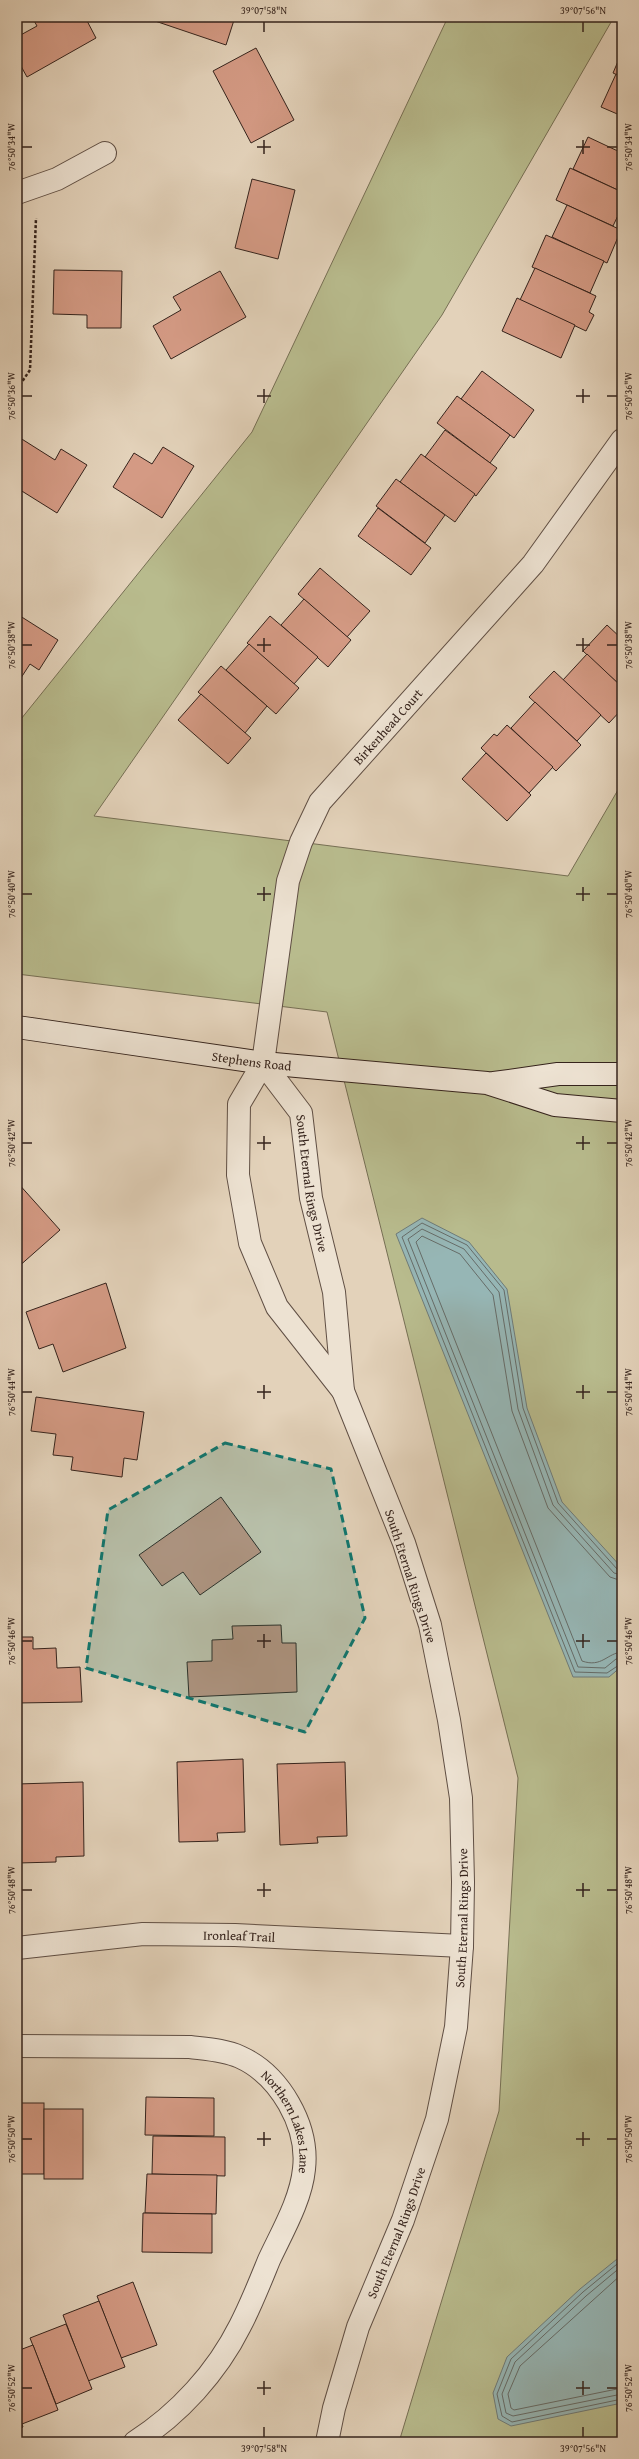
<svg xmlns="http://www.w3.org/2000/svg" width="639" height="2459" font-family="'Gentium Book Plus',serif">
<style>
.green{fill:#b8bb8d;stroke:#766f54}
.water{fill:#96b6b5;stroke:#6f7b78}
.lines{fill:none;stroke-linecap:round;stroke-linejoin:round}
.shore{stroke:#666c68;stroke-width:1}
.building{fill:#d49a84;stroke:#35231c}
.street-casing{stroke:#604f44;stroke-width:24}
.secondary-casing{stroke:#35231c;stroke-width:24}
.path{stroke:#35231c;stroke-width:2.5;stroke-dasharray:3 2;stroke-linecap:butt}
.street{stroke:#ede2d2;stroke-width:22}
.secondary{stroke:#ede2d2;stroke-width:22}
.marked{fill:#0f766e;fill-opacity:0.2;stroke:#0f766e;stroke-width:3;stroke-dasharray:8 5;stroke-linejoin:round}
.ticks{fill:none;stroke:#35231c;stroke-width:1.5}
.labels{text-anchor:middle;stroke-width:3.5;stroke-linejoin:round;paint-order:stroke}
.street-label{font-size:13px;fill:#35231c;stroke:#ede2d2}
.neatline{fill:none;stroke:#35231c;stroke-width:1.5}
.ticks-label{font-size:10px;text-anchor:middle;fill:#35231c}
</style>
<rect width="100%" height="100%" fill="#e3d2ba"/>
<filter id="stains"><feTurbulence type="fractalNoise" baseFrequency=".005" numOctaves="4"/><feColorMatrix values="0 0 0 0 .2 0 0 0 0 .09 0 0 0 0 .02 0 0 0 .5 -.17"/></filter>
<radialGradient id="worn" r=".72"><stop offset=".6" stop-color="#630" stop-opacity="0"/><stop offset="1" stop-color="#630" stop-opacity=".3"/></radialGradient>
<polygon class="green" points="448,17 614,17 442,315 94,816 568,876 622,783 622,2442 399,2442 499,2111 518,1778 327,1012 17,974 17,724 252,432"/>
<g class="water">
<polygon points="422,1218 469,1242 507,1289 527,1408 562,1502 622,1568 622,1666 609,1677 573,1677 396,1234"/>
<polygon points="622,2255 622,2403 511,2426 498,2419 493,2393 507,2357 580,2289"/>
</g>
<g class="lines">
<g class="shore">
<polyline points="622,1570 617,1569 558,1503 523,1408 504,1290 467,1245 422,1223 402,1237 575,1672 607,1673 622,1663"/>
<polyline points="622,1575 614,1573 553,1505 518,1409 499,1292 464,1249 422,1229 408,1239 578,1667 605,1668 616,1659 622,1658"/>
<path d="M622 1581 610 1577 548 1508 512 1411 493 1295 460 1254 422 1236 416 1242 582 1661C602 1668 607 1653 622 1652"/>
<polyline points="622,2260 583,2292 511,2359 497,2394 502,2416 512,2422 622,2399"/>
<polyline points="622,2266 586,2296 515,2362 502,2394 506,2413 513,2416 622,2394"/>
<polyline points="622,2274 520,2366 508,2394 511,2408 514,2410 622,2388"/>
</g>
</g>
<g class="building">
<polygon points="32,17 85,17 96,38 27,77 17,59 17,37 37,26"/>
<polygon points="156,17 235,17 226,45 155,21"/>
<polygon points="256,48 294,120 251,143 213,71"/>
<polygon points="622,52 622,77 613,73"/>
<polygon points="616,74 622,77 622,116 601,107"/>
<polygon points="588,137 622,153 622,192 573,169"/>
<polygon points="570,168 622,192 622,207 613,226 556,200"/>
<polygon points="252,179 295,190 278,259 235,248"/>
<polygon points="567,205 621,230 607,263 552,237"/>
<polygon points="546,235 604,261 590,293 532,267"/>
<polygon points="535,268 596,296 589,312 594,315 586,331 520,300"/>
<polygon points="54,270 122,271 121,328 87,328 87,315 53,314"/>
<polygon points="220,271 246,317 171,359 153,326 181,310 173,297"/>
<polygon points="517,298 575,325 561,358 502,331"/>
<polygon points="482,371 534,410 514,438 461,399"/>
<polygon points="457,396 510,435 490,463 437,423"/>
<polygon points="445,430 497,468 476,496 425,457"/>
<polygon points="17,436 55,460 61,449 87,465 57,513 17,488"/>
<polygon points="163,447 194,466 162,518 113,487 134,453 152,464"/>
<polygon points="421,454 475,494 455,522 400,482"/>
<polygon points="396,479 445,515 425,543 376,506"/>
<polygon points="378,508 431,548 411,575 358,536"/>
<polygon points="320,568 370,611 347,637 298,594"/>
<polygon points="304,599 351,640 328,667 281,625"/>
<polygon points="17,614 58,640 39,670 30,664 17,684"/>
<polygon points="270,616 318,657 294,684 247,643"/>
<polygon points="607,625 622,639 622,687 583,651"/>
<polygon points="249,644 299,688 276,714 226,670"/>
<polygon points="587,654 622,687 622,709 609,723 563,680"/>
<polygon points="221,666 267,706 245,733 198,692"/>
<polygon points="554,671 601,715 577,741 529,697"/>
<polygon points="201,694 251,738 228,764 178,720"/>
<polygon points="535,702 581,745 556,771 511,728"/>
<polygon points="507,725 553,767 529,793 481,748 494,734 497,736"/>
<polygon points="486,753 531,795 507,821 462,779"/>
<polygon points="17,1182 60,1230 17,1268"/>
<polygon points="106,1283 126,1348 63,1372 53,1344 39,1349 26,1312"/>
<polygon points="36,1397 144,1412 137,1460 124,1458 122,1477 71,1470 73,1457 53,1455 56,1434 31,1431"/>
<polygon points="221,1497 261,1552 200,1595 183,1572 162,1586 139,1555"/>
<polygon points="281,1625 282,1643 296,1643 297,1692 189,1697 187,1662 212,1661 212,1640 233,1639 232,1626"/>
<polygon points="17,1637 33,1637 33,1649 56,1648 57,1668 80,1667 82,1702 17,1703"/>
<polygon points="243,1759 245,1832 217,1833 218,1841 179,1842 177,1762"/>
<polygon points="345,1762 347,1836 317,1837 318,1843 280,1845 277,1764"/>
<polygon points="83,1782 84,1856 56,1857 56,1862 18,1863 17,1784"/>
<polygon points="146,2097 214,2098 214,2136 145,2135"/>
<rect x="17" y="2103" width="27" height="71"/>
<rect x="44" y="2109" width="39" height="70"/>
<polygon points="153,2136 225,2137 225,2176 152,2174"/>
<polygon points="147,2174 217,2175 216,2214 145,2213"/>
<polygon points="143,2213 212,2214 212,2253 142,2252"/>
<polygon points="133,2282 157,2345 121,2358 97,2296"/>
<polygon points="99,2301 125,2367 88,2381 63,2315"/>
<polygon points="66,2324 92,2389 56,2404 30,2338"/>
<polygon points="33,2345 58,2410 22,2424 17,2411 17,2351"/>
<polygon points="17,2411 23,2427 17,2430"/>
</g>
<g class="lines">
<defs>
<g id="street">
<polyline points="17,193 57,179 105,153"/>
<path id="s1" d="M263 1063 301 1113 311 1198 334 1292 343 1391"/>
<path id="s2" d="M17 1948 143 1934 235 1935 462 1946"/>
<path id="s3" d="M17 2046 190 2047C206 2049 225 2050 240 2057 280 2075 309 2126 304 2169 301 2200 282 2232 269 2260 260 2282 251 2305 240 2326 217 2372 179 2414 135 2442"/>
<path id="s4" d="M327 2442 334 2408 358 2327 403 2220 437 2119 456 2027 462 1946 463 1882 461 1798 449 1720 430 1625 404 1543 343 1391 277 1307 250 1243 238 1175 239 1104 263 1063 288 881 301 842 320 802 533 564 622 440"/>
</g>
<g id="secondary">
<path id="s5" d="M17 1027 263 1063 487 1083 555 1105 622 1111"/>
<polyline points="494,1083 558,1074 622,1074"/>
</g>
</defs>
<use href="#street" class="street-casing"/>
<use href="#secondary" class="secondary-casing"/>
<polyline class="path" points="17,389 30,370 36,218"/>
<use href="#street" class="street"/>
<use href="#secondary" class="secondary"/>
</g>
<path class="marked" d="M225 1443 331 1469 365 1618 305 1732 86 1668 108 1510Z"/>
<path class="ticks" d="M264 22V32M583 22V32M264 140V154M583 140V154M22 147H32M257 147H271M576 147H590M607 147H617M264 389V403M583 389V403M22 396H32M257 396H271M576 396H590M607 396H617M264 638V652M583 638V652M22 645H32M257 645H271M576 645H590M607 645H617M264 887V901M583 887V901M22 894H32M257 894H271M576 894H590M607 894H617M264 1136V1150M583 1136V1150M22 1143H32M257 1143H271M576 1143H590M607 1143H617M264 1385V1399M583 1385V1399M22 1392H32M257 1392H271M576 1392H590M607 1392H617M264 1634V1648M583 1634V1648M22 1641H32M257 1641H271M576 1641H590M607 1641H617M264 1883V1897M583 1883V1897M22 1890H32M257 1890H271M576 1890H590M607 1890H617M264 2132V2146M583 2132V2146M22 2139H32M257 2139H271M576 2139H590M607 2139H617M264 2381V2395M583 2381V2395M22 2388H32M257 2388H271M576 2388H590M607 2388H617M264 2427V2437M583 2427V2437"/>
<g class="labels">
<g class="street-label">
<text dy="5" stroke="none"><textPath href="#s4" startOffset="1825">Birkenhead Court</textPath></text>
<text dy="5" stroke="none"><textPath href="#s5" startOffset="237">Stephens Road</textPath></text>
<text dy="5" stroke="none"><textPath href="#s1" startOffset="134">South Eternal Rings Drive</textPath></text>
<text transform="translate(411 1576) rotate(72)" y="5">South Eternal Rings Drive</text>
<text dy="5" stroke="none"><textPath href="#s4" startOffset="545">South Eternal Rings Drive</textPath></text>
<text dy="5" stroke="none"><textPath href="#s2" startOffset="223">Ironleaf Trail</textPath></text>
<text dy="5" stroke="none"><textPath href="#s3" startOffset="309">Northern Lakes Lane</textPath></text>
<text dy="5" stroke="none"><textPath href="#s4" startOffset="221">South Eternal Rings Drive</textPath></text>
</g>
</g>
<rect width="639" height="2459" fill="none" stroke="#e3d2ba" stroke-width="44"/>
<rect x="22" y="22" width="595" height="2415" class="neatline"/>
<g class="ticks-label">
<text x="264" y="14">39°07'58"N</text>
<text x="583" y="14">39°07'56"N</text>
<text transform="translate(628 147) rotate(-90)" y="4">76°50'34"W</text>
<text transform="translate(11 147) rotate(-90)" y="4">76°50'34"W</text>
<text transform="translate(628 396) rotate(-90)" y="4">76°50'36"W</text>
<text transform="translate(11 396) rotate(-90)" y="4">76°50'36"W</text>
<text transform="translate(11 645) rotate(-90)" y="4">76°50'38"W</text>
<text transform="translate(628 645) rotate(-90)" y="4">76°50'38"W</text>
<text transform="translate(11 894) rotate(-90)" y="4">76°50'40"W</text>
<text transform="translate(628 894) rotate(-90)" y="4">76°50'40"W</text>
<text transform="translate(11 1143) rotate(-90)" y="4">76°50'42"W</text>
<text transform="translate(628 1143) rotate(-90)" y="4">76°50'42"W</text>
<text transform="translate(11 1392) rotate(-90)" y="4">76°50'44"W</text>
<text transform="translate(628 1392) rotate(-90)" y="4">76°50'44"W</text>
<text transform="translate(11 1641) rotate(-90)" y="4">76°50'46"W</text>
<text transform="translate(628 1641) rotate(-90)" y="4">76°50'46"W</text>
<text transform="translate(11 1890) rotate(-90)" y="4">76°50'48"W</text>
<text transform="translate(628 1890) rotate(-90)" y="4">76°50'48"W</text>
<text transform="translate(628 2139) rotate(-90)" y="4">76°50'50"W</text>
<text transform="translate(11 2139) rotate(-90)" y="4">76°50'50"W</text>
<text transform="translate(628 2388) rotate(-90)" y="4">76°50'52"W</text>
<text transform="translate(11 2388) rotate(-90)" y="4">76°50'52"W</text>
<text x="264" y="2452">39°07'58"N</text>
<text x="583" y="2452">39°07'56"N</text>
</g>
<rect width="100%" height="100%" filter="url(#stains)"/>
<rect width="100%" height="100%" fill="url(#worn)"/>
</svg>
